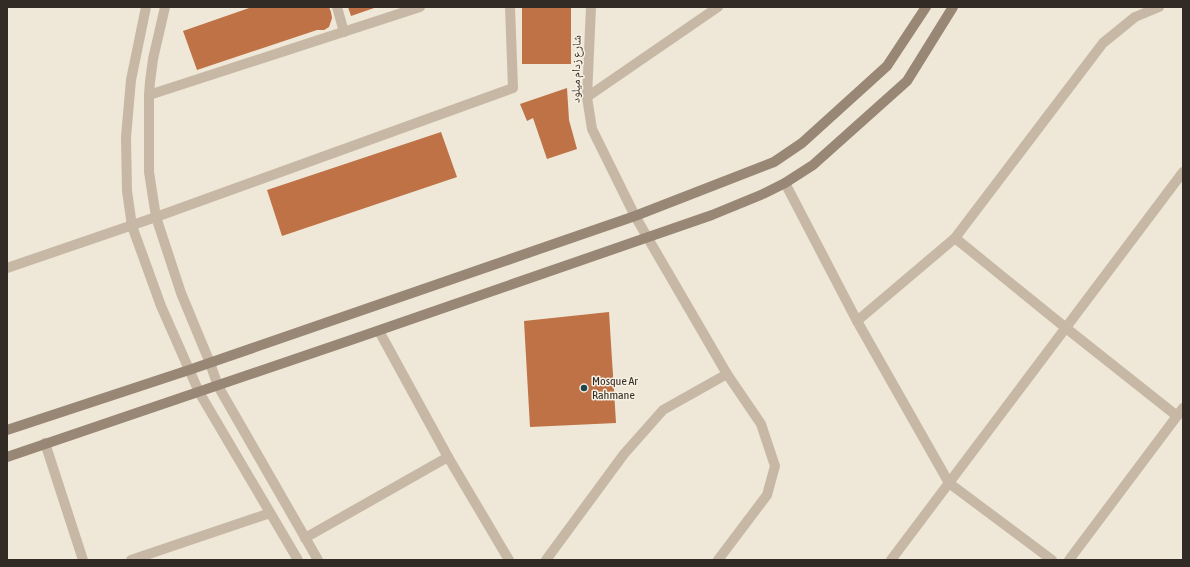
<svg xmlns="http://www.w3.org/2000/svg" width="1190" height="567" font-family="'Asap Condensed','Noto Naskh Arabic',sans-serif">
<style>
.building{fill:#be7246}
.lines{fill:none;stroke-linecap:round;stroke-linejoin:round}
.minor{stroke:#c6b8a5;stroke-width:10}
.tertiary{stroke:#c6b8a5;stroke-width:10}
.secondary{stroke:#998776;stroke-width:10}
.poi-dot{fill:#1e4650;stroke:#f7f0e3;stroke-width:1.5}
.labels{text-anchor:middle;stroke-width:3;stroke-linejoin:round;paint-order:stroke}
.street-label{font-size:12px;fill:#322b25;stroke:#f7f0e3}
.poi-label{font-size:12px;fill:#322b25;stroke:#f7f0e3;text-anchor:start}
</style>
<rect width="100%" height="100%" fill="#efe7d7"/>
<g class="building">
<polygon points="252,7 329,7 331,12 332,18 329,27 324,30 317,30 197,70 183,31"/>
<polygon points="348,7 377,7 351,16"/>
<rect x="522" y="7" width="49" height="57"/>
<polygon points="567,88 569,120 577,149 547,159 533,118 527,121 520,104"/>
<polygon points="441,132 457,177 282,236 267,190"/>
<polygon points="609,312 616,423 530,427 524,321"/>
</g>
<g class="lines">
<g class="minor">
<polyline points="337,7 344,32"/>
<polyline points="591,7 587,97 592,129 635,216 727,374 761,424 775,466 767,495 718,560"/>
<polyline points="149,95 420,7"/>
<polyline points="587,97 718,7"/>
<polyline points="785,183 857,321 949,483 1052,560"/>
<polyline points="955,238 1066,328 1177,416"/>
<polyline points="7,268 156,217 513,88 510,7"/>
<polyline points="857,321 955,238 1103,43 1135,17 1159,7"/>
<polyline points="379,331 448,457 509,560"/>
<polyline points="45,443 83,560"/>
<polyline points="305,538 448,457"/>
<polyline points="131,560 270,513"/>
<polyline points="546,560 624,454 663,410 727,374"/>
<polyline points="891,560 1183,172"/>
<polyline points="1069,560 1183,408"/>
</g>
<g class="tertiary">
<polyline points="146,7 131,80 126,137 127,191 132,226 161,306 199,392 298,560"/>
<polyline points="165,7 153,59 150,82 149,95 149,172 156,217 181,293 210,363 218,386 318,560"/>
</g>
<g class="secondary">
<polyline points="7,430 189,370 635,216 774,162 802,143 887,66 926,7"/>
<polyline points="7,457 351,340 712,215 763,194 785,183 813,165 907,81 953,7"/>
</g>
</g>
<circle class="poi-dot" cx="584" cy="388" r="4"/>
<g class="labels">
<g class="street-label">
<text transform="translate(576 69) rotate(-89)" y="4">شارع زدام ميلود</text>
</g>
<g class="poi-label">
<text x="592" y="385">Mosque Ar<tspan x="592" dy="14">Rahmane</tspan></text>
</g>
</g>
<rect width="1190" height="567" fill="none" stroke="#322b25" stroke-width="16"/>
</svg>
